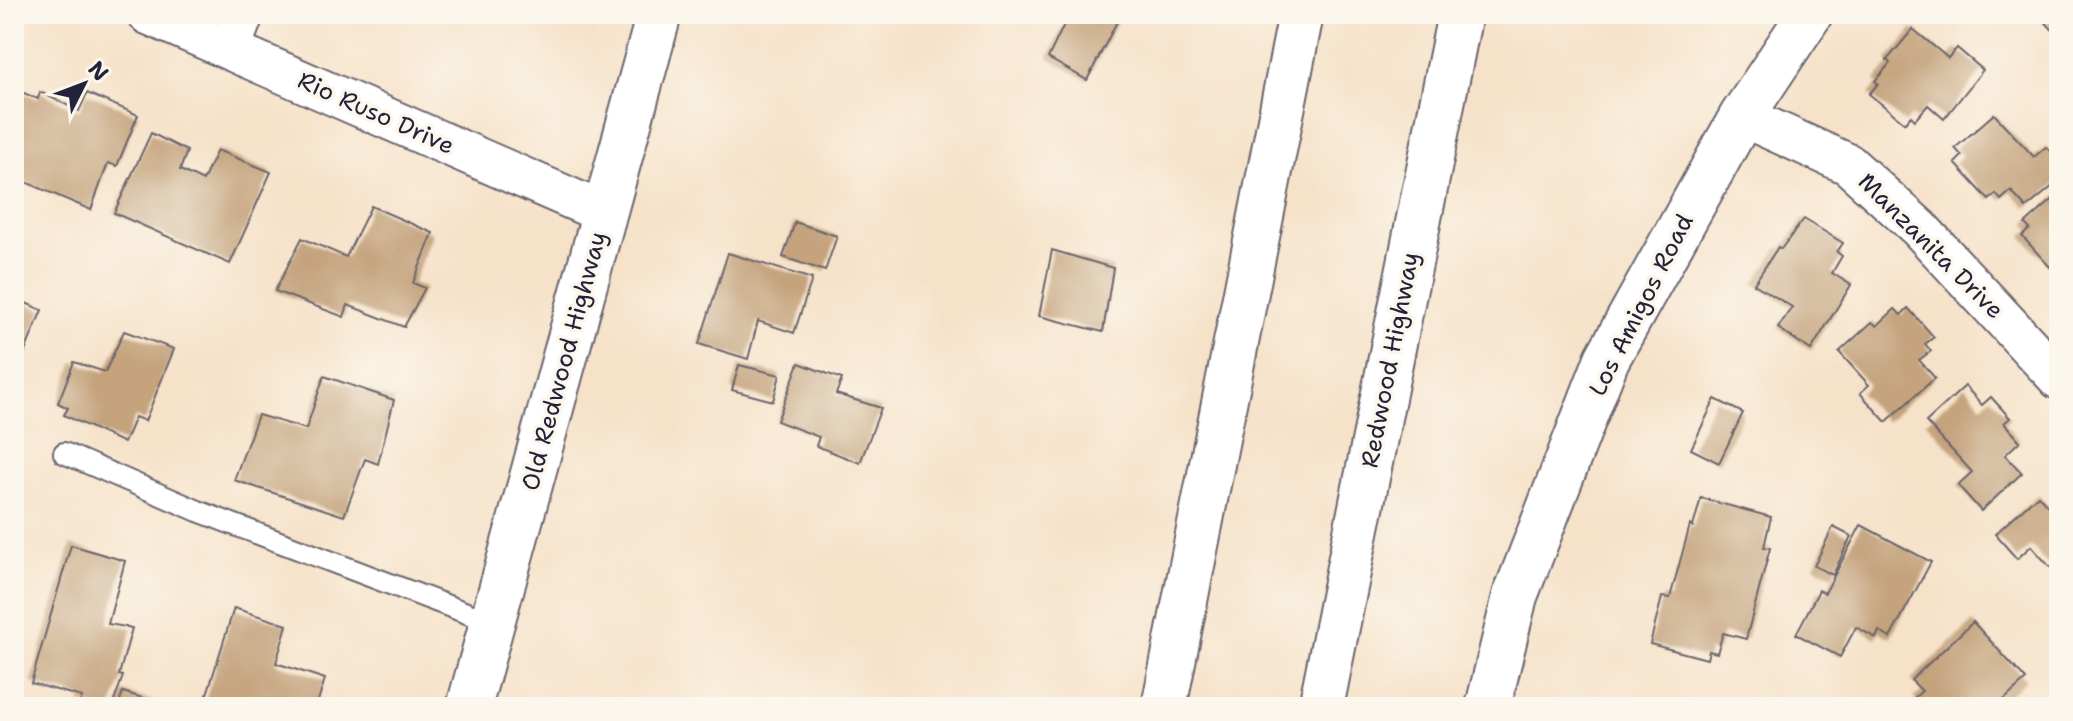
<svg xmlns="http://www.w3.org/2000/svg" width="2073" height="721" font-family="'Shantell Sans',sans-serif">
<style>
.building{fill:#c4a37d}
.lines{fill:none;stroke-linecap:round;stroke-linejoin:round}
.service-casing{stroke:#6c656d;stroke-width:24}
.minor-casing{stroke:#6c656d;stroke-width:44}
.tertiary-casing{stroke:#6c656d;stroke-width:48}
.secondary-casing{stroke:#6c656d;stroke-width:48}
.motorway-casing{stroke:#6c656d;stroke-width:48}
.service{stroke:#fff;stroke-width:20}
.minor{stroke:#fff;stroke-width:40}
.tertiary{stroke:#fff;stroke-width:44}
.secondary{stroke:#fff;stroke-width:44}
.motorway{stroke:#fff;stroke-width:44}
.labels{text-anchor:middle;stroke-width:7;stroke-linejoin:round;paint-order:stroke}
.street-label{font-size:24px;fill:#22223b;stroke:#fbf7ec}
</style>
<rect width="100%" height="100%" fill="#fbf7ec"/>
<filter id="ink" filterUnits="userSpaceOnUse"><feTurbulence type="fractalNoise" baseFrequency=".0125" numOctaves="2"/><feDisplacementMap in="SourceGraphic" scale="16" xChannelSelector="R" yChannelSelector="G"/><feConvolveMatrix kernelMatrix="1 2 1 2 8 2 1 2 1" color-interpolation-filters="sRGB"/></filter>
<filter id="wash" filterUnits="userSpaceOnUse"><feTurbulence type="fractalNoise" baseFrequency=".006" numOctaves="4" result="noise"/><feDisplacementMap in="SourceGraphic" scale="32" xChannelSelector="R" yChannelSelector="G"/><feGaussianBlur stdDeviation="1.8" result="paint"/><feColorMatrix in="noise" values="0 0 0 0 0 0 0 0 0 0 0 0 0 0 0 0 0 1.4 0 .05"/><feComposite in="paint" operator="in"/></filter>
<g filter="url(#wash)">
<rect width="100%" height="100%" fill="#f6e2c9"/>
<g id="blocks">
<g class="building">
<polygon points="1069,14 1121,14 1087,80 1048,58"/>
<polygon points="2038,14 2059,14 2059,37"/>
<polygon points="1913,29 1948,58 1957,48 1983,70 1944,119 1928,105 1915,120 1911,116 1905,123 1869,94 1878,84 1875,81 1890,63 1887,60"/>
<polygon points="14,89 38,99 40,92 79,111 87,93 138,115 117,166 108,163 91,210 14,177"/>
<polygon points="1994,114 2034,157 2046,147 2059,160 2059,181 2026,208 2011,191 2001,200 1996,194 1989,200 1955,163 1962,156 1955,148"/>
<polygon points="151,133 187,151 180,170 203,181 217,150 271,172 230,264 114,213"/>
<polygon points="2059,194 2059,259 2050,267 2022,236 2030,229 2025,224"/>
<polygon points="371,206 433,233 413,283 425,288 404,327 348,305 344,317 275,291 302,238 346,257"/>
<polygon points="1804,219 1843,243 1837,252 1842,256 1832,273 1851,285 1811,350 1778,328 1792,307 1754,284 1778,247 1781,249"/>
<polygon points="795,222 837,236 825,271 783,257"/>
<polygon points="1052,250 1113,268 1103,332 1039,316"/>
<polygon points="728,253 812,279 794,333 758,321 748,359 699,344"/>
<polygon points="14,298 42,310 14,378"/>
<polygon points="1908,308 1934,337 1925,344 1931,351 1919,360 1935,378 1886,422 1860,393 1869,385 1839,352 1872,322 1877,326 1895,309 1901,315"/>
<polygon points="124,331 174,349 145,421 135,417 124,443 64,415 68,408 58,403 74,362 105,372"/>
<polygon points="799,363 842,379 836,394 881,408 860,463 816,446 819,437 777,421"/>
<polygon points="739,365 780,375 773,401 732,390"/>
<polygon points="324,376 394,400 378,464 365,459 344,516 234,480 258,415 306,429"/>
<polygon points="1965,386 1982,405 1991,397 2010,418 2004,423 2020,441 2005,455 2022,473 1981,511 1958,485 1972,472 1926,422"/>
<polygon points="1715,399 1743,413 1719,463 1691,449"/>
<polygon points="2038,495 2056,515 2059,512 2059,577 2031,546 2017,559 1995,534"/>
<polygon points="1701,498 1771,517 1764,547 1770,548 1746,639 1723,633 1717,653 1709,651 1707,659 1650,644 1662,597 1670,598 1690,525 1693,527"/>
<polygon points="1861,525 1931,562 1890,638 1879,631 1876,638 1856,627 1840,657 1796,634 1819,590 1825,593"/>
<polygon points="1833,527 1851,536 1833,575 1814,566"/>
<polygon points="71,545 125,561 108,624 132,628 119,675 123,676 112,707 97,707 80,703 82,697 31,683"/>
<polygon points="234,608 287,625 276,663 325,679 316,707 203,707"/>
<polygon points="1973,622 2026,680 1996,707 1922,707 1914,698 1922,691 1911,680"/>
<polygon points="123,692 169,706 169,707 118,707"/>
</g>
</g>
</g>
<g filter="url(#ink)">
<use href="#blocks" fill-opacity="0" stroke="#6c656d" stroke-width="2"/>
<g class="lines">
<defs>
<polyline id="service" points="64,453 198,511 493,623"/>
<g id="minor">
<polyline points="148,14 604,213"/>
<polyline points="230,49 243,14"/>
<polyline points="1742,116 1848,164 1920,229 2059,379"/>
</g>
<polyline id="tertiary" points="1488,707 1515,596 1607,359 1742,116 1810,14"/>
<polyline id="secondary" points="469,707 659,14"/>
<g id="motorway">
<polyline points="1164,707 1301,14"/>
<polyline points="1321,707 1460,14"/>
</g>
</defs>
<use href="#service" class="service-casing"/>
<use href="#minor" class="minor-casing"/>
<use href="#tertiary" class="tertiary-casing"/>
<use href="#secondary" class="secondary-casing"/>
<use href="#motorway" class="motorway-casing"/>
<use href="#service" class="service"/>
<use href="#minor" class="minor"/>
<use href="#tertiary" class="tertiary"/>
<use href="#secondary" class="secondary"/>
<use href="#motorway" class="motorway"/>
</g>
</g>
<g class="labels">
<g class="street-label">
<text transform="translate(376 113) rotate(24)" y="8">Rio Ruso Drive</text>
<text transform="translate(1931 246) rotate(45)" y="8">Manzanita Drive</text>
<text transform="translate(1641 305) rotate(-63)" y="8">Los Amigos Road</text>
<text transform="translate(1390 360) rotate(-79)" y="8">Redwood Highway</text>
<text transform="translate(564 361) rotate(-75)" y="8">Old Redwood Highway</text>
</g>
</g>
<rect width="2073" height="721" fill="none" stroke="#fbf7ec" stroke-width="48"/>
<g transform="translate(84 84) rotate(48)" stroke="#fbf7ec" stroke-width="6" paint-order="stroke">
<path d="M0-6L14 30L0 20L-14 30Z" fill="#22223b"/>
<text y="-12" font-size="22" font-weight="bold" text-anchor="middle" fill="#22223b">N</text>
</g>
</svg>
